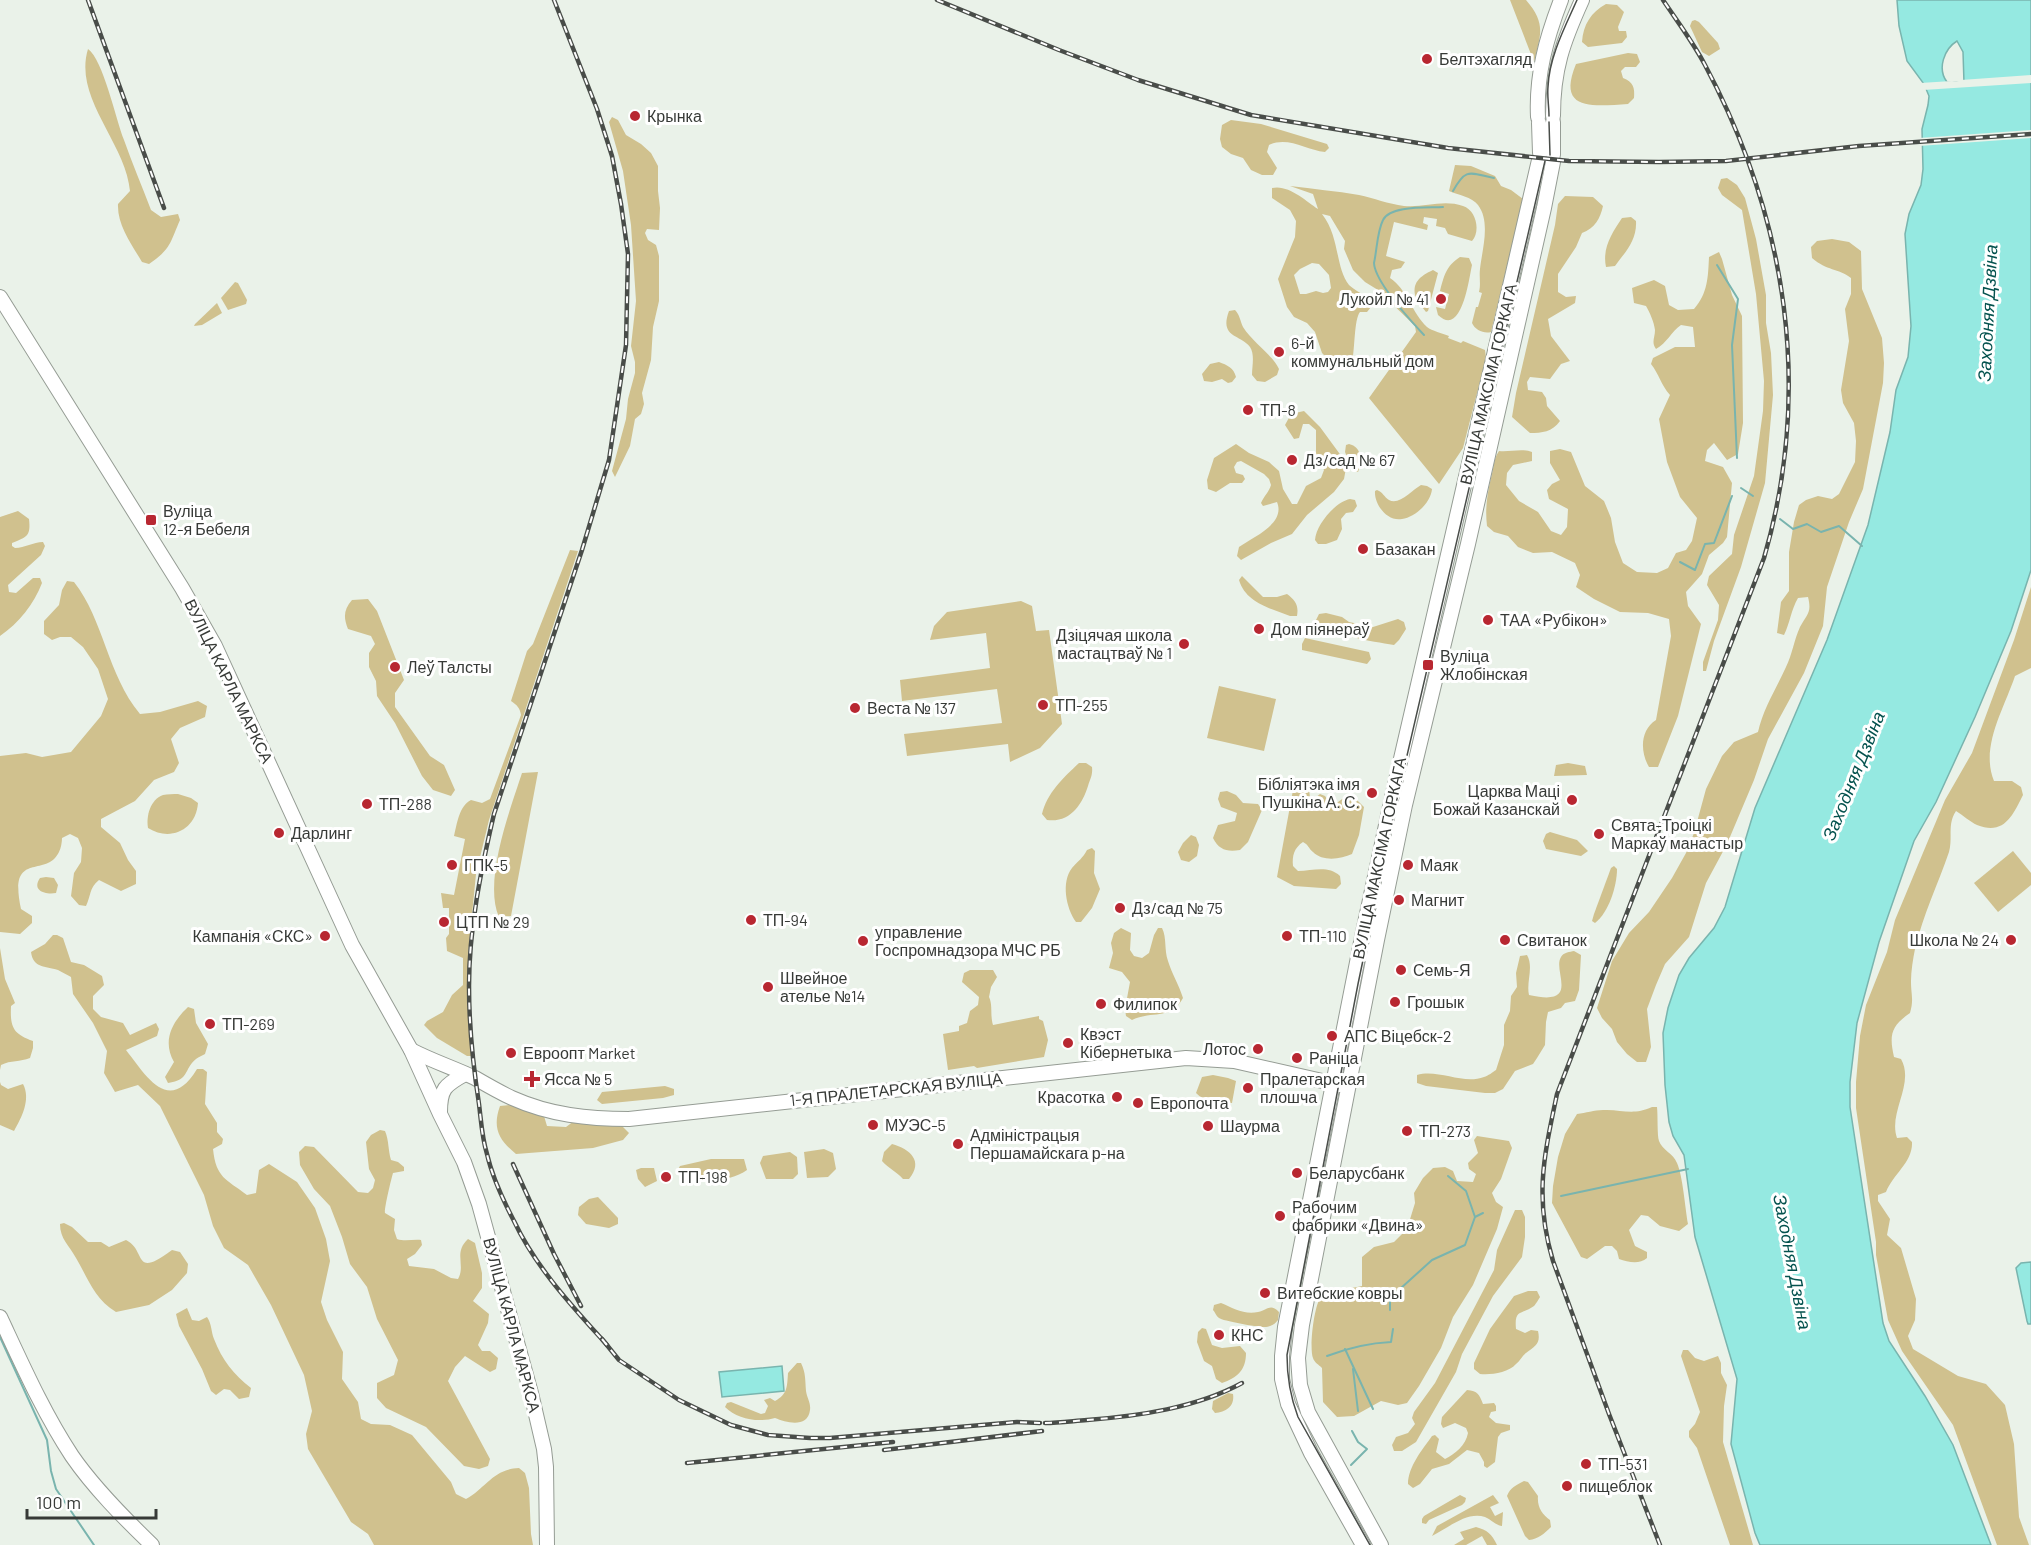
<svg xmlns="http://www.w3.org/2000/svg" width="2031" height="1545" font-family="Barlow,sans-serif">
<style>
.green{fill:#d0c18e;fill-rule:evenodd}
.water{fill:#95e9e1;stroke:#79b4ae;stroke-width:1.5;fill-rule:evenodd}
.pier{fill:#eaf2e9}
.lines{fill:none;stroke-linecap:round;stroke-linejoin:round}
.stream{stroke:#79b4ae;stroke-width:2}
.secondary-casing{stroke:#959c94;stroke-width:16}
.secondary{stroke:#fff;stroke-width:14}
.tram{stroke:#494d49;stroke-width:1.5}
.rail-casing{stroke:#494d49;stroke-width:4.5}
.rail{stroke:#fff;stroke-width:2;stroke-dasharray:7;stroke-linecap:butt}
.poi-dot{fill:#b82731;stroke:#fff;stroke-width:2}
.labels{text-anchor:middle;stroke-width:6;stroke-linejoin:round;paint-order:stroke}
.poi-label{font-size:16px;fill:#373a37;stroke:#fff;text-anchor:start}
.street-label{font-size:16px;fill:#373a37;stroke:#fff}
.water-label{font-size:18px;font-style:italic;fill:#04524e;stroke:#fff}
</style>
<rect width="100%" height="100%" fill="#eaf2e9"/>
<g class="green">
<path d="M1510 0H1526C1546 23 1541 34 1534 62Z"/>
<path d="M1606 4 1617 5 1624 12 1618 27 1619 31H1626L1627 37 1622 43 1588 47 1582 42C1583 25 1591 12 1606 4Z"/>
<polygon points="1695,20 1699,22 1718,43 1720,49 1709,56 1702,52 1690,26 1692,21"/>
<path d="M88 49C103 59 116 120 124 140 132 163 142 186 151 210L161 217 178 214 180 220C170 243 171 249 149 264L142 262C132 245 117 225 118 204L130 191C126 143 73 98 88 49Z"/>
<path d="M1628 53 1637 54 1640 62 1636 67H1625L1621 71 1623 78C1633 82 1635 87 1634 98L1628 104C1594 106 1556 112 1576 64Z"/>
<polygon points="612,117 618,120 626,135 641,144 651,153 658,166 658,191 660,208 659,230 647,229 645,233 648,240 656,245 659,256 659,301 653,327 651,360 642,393 644,404 641,414 635,419 630,446 615,477 612,471 626,419 628,399 635,373 635,362 631,346 636,301 631,225 623,171 609,122"/>
<path d="M1231 120 1261 124 1327 144 1329 148 1325 152C1306 150 1288 136 1269 145L1267 152 1277 168 1273 175H1262L1251 170 1243 158 1231 154 1222 147 1220 139 1222 125Z"/>
<path d="M1455 165 1471 166 1495 176 1501 186 1511 190 1523 199 1491 332C1484 334 1475 330 1472 323L1476 307H1478L1482 293 1479 292C1481 284 1479 277 1480 269 1482 250 1491 222 1478 205 1472 197 1458 195 1449 191Z"/>
<polygon points="1727,178 1737,185 1745,198 1756,239 1766,295 1766,323 1771,353 1773,395 1765,483 1741,567 1714,641 1706,671 1703,671 1703,662 1718,620 1719,605 1707,585 1709,576 1732,554 1734,535 1754,476 1763,411 1764,381 1756,294 1742,210 1722,195 1718,188 1721,179"/>
<path d="M1290 186C1313 189 1336 191 1359 195 1374 198 1388 204 1404 206 1424 208 1443 199 1463 206 1476 210 1481 231 1472 241L1448 234 1445 228 1436 226 1437 219 1424 217 1423 223 1428 225 1427 230 1394 222 1386 256 1405 262 1401 268 1392 270 1390 278C1407 289 1412 313 1427 327 1432 331 1442 333 1449 336L1448 338 1461 343 1463 341 1485 350 1486 358 1463 448 1439 484 1369 398 1416 332 1415 326 1378 290 1365 282 1353 270 1344 249 1345 241 1330 216 1322 214C1340 237 1335 267 1349 285 1354 290 1363 294 1369 298L1371 307 1367 312H1360C1354 319 1355 350 1352 362L1343 368 1333 364 1322 353 1315 332 1307 323 1294 317 1287 307 1278 279 1295 237 1296 221 1290 210 1272 198V188C1288 184 1306 201 1318 209L1313 194ZM1312 263 1319 264 1329 275 1331 288 1328 292 1323 293 1316 291 1306 294H1300L1294 275 1300 269Z"/>
<path d="M1565 196 1593 197 1603 206C1600 219 1595 228 1582 233L1576 247 1558 274V292L1566 297 1576 296 1575 303 1548 319 1551 336 1570 361 1561 364 1550 379 1530 377 1527 382 1528 390 1542 392 1546 398 1547 406 1560 421C1552 432 1542 433 1530 433L1512 417 1516 393 1555 225 1558 204Z"/>
<path d="M1631 217 1636 221C1637 240 1626 251 1615 266L1606 267C1602 248 1612 233 1622 218Z"/>
<path d="M1832 239 1849 242 1861 251 1862 289 1882 338 1884 363 1883 383 1863 489 1849 522 1827 587 1823 626 1804 673 1768 739 1754 780 1727 844 1706 883 1689 937 1665 964 1656 985 1647 1009 1651 1047 1646 1062H1637L1627 1054 1617 1042 1612 1029 1602 1018 1597 1008 1612 961 1629 933 1649 912 1672 878 1686 853 1694 833 1706 789 1722 756 1734 742 1758 732C1763 709 1776 689 1786 667 1792 655 1794 640 1800 627 1807 614 1812 613 1808 597L1798 598C1791 610 1790 623 1784 635L1777 633 1781 602 1789 591V552L1794 522 1799 505 1806 500 1818 496 1832 499 1839 494 1855 462 1856 441 1854 423 1843 403 1841 390 1849 341 1845 309 1851 294V278C1838 268 1827 271 1812 258L1811 247 1817 241Z"/>
<path d="M1719 252 1722 259 1732 295 1742 316 1743 423 1738 454 1727 460 1714 443 1707 450 1705 461 1723 467 1732 483 1727 537 1723 543 1709 555 1702 574 1686 592 1688 606 1701 624 1678 716 1658 767H1649C1640 752 1640 730 1656 720L1671 636 1669 619 1648 613 1620 612 1594 599 1576 587 1580 575 1575 563 1552 552 1533 553 1518 547 1508 536 1494 532 1487 526C1485 509 1487 495 1491 478 1494 468 1493 460 1499 451 1511 452 1522 448 1532 452V461L1513 465 1507 473 1506 485 1519 501 1538 512 1551 531 1561 535 1567 527 1568 509 1549 499 1547 490 1552 484 1560 480 1550 463V451L1560 449 1571 452 1585 486 1604 501 1611 518 1615 542 1623 563 1637 572 1657 573 1668 568 1676 553 1686 550 1692 541 1697 518 1680 497 1667 462 1659 419 1670 395C1661 385 1659 374 1651 364L1653 358 1675 347H1695L1693 327 1681 325C1671 332 1667 343 1656 349 1651 342 1655 338 1655 330 1654 322 1650 313 1646 306L1634 303 1632 288 1654 280 1665 286 1669 305 1678 310 1694 309C1708 293 1708 277 1709 257Z"/>
<path d="M1460 257 1469 258 1472 265C1469 278 1462 338 1438 315L1436 307 1445 309 1449 294 1440 291C1444 276 1446 266 1460 257Z"/>
<path d="M1433 270 1438 273 1428 311 1426 312 1419 303 1422 301 1419 296 1416 298C1411 283 1420 276 1433 270Z"/>
<polygon points="235,282 238,283 247,300 246,304 228,310 221,298"/>
<polygon points="217,303 222,313 202,325 194,326 195,324"/>
<path d="M1235 310C1240 315 1240 321 1243 327 1253 343 1271 353 1279 369L1277 375 1265 382 1257 381 1252 375C1252 366 1255 355 1250 347 1240 334 1219 338 1229 311Z"/>
<path d="M1219 362C1227 365 1234 368 1236 377L1232 382 1228 383 1222 379 1212 382 1204 381 1202 374 1210 364Z"/>
<path d="M1304 411 1320 427 1342 457 1346 468 1344 479 1334 492 1307 515 1292 534 1271 543 1241 560 1237 556 1239 547C1253 537 1286 524 1277 502L1263 506 1261 503C1264 496 1269 492 1271 485L1269 479 1264 474 1241 461 1237 462 1234 467 1236 473 1243 475 1245 479 1242 483H1230L1216 492 1208 489 1207 480 1214 458 1236 444 1249 453 1269 462 1279 471 1283 489 1292 504H1297L1306 486 1321 478 1324 470 1316 455V430L1309 424H1303L1299 438 1294 439 1285 425 1291 414Z"/>
<path d="M1349 444C1362 447 1362 461 1358 472L1353 471 1345 452 1346 445Z"/>
<path d="M1421 485 1427 486 1432 489C1431 502 1416 517 1402 519 1387 522 1374 504 1375 491L1377 490C1383 492 1384 497 1389 500 1399 506 1412 490 1421 485Z"/>
<path d="M1350 499 1355 500 1357 506 1353 512 1346 513 1341 519 1342 529 1337 540 1326 544H1318L1315 540C1316 525 1335 502 1350 499Z"/>
<path d="M18 511 29 519C31 536 27 537 12 543V546L15 548C25 548 33 542 43 542L45 546 41 555 8 585 9 592 16 593 33 578H40L42 583C34 604 19 623 0 636V517Z"/>
<path d="M570 550 578 551 489 820 476 874 468 955 472 1053 471 1056H467L437 1038 424 1025 427 1021 443 1012 452 995 463 985V958L447 951 446 938 449 934V908H443L441 893 454 895 465 839 454 836C457 824 459 806 471 800L482 803 490 799 521 715C520 708 517 705 511 701L527 651 533 644Z"/>
<path d="M1242 576 1263 597H1277L1287 594C1295 600 1299 605 1297 616H1290C1270 608 1246 603 1239 580Z"/>
<path d="M67 581 74 582C104 620 107 674 140 714L160 712 198 701 207 706 205 717 180 728 171 739 179 763 174 772 154 780 135 801 101 819V827L120 843 128 860 136 871V884L121 891 99 880C89 888 91 896 86 906L79 905 71 896 74 873 81 862 82 848 78 838 70 834 62 838C62 842 61 848 59 852 46 879 8 849 21 909L32 916V923L20 934 0 932V756L26 753 42 757 71 752 101 716 108 699 98 669 83 647 71 637H60L52 640 44 634V621L59 605 62 590Z"/>
<path d="M2031 587V668L2015 676C2004 709 1980 747 1994 781H2012L2021 787 2023 795C2013 815 2004 836 1977 825 1970 822 1963 815 1956 811 1947 824 1953 838 1949 852 1938 884 1923 915 1915 949 1913 959 1911 971 1911 981 1911 995 1914 999 1910 1013 1891 1026 1889 1035 1894 1057L1901 1059C1915 1084 1888 1112 1897 1138L1907 1137 1912 1142C1913 1162 1893 1174 1886 1192L1878 1195V1201L1890 1219 1887 1235 1901 1248 1916 1299 1915 1320 1908 1336 1913 1349 1958 1376 1986 1384 2005 1405 2014 1444 2019 1517 2029 1545H1997L1953 1425 1902 1351 1888 1320 1876 1255V1242L1856 1108V1082L1860 1036 1866 1005 1887 952 1895 920 1945 800 1972 753 2014 640Z"/>
<path d="M368 599 377 611 404 680 395 693V707L430 756 444 765 455 790 451 796 433 790 422 776 395 723 377 696 376 681 369 667V653L375 644 371 636 348 629C343 617 344 609 352 600Z"/>
<polygon points="1021,601 1032,606 1036,631 1049,630 1062,724 1040,748 1010,762 1008,744 907,756 904,734 1002,723 997,689 902,701 900,680 990,668 986,633 930,640 934,626 947,612"/>
<path d="M1326 613 1342 617 1349 622 1373 627 1398 619 1404 622 1406 629 1399 640 1394 645C1371 641 1332 636 1316 620L1319 614Z"/>
<polygon points="1305,638 1369,652 1371,659 1367,664 1302,650 1302,644"/>
<polygon points="1219,686 1276,699 1264,751 1207,738"/>
<path d="M1079 763H1086L1092 767C1093 775 1090 779 1088 786 1082 805 1070 823 1047 820L1042 814C1047 793 1063 778 1079 763Z"/>
<polygon points="1568,763 1585,766 1587,775 1554,776 1556,765"/>
<path d="M538 772 511 916 499 917C483 881 510 810 522 773Z"/>
<path d="M1302 786 1309 789 1310 798H1315L1320 794 1325 796 1330 803 1338 802 1345 797 1355 798 1364 807 1359 835 1352 854C1341 859 1323 862 1313 852 1308 848 1309 845 1303 842 1294 848 1292 856 1293 866L1298 871C1313 871 1328 865 1340 876L1341 884 1336 889 1294 886 1277 877 1293 790Z"/>
<path d="M1227 791 1236 795 1243 803 1258 804 1262 810 1248 842 1240 850C1227 852 1219 850 1213 838L1218 825 1235 821 1237 813 1221 807 1218 799 1220 792Z"/>
<path d="M178 794 191 798 198 803C196 830 170 842 148 828 146 816 150 800 163 795 167 794 174 794 178 794Z"/>
<polygon points="1550,832 1577,840 1588,851 1581,856 1546,849 1543,841 1546,834"/>
<polygon points="1191,835 1196,837 1199,845 1197,856 1189,862 1181,860 1178,852 1183,843"/>
<path d="M1092 848 1095 851 1094 873 1100 889 1092 908 1081 922H1076C1066 908 1061 882 1072 868 1078 861 1083 858 1087 850Z"/>
<polygon points="2013,851 2031,873 2031,885 1998,912 1974,883"/>
<path d="M1614 866 1617 869C1617 886 1609 912 1595 923L1592 921 1594 914 1611 868Z"/>
<path d="M46 877 54 878 58 885 56 893C46 895 31 891 40 878Z"/>
<path d="M1121 928 1131 933 1130 950 1134 956 1142 958 1149 953 1154 935 1158 928H1162C1167 938 1164 950 1168 961 1172 974 1179 985 1183 998 1170 1021 1153 1010 1132 1020L1126 1016 1125 1009 1130 982 1122 972 1109 968 1113 953 1111 943 1114 933Z"/>
<path d="M53 935H57L63 938 71 962 84 965 102 976 104 985 93 996V1009L101 1017 123 1023 130 1035 156 1023 159 1029 157 1036 126 1050C147 1077 169 1115 197 1069H203L207 1072 205 1104 217 1123V1132L223 1139 222 1144 213 1149C216 1178 226 1179 247 1195L256 1193 259 1170 269 1164 297 1182 315 1208 326 1239 330 1261 321 1302 327 1320 343 1352 342 1379 358 1402 361 1419 371 1424 390 1425 412 1435 451 1482 456 1494 466 1499C486 1488 493 1469 519 1468L525 1473 529 1488 531 1534 533 1545H374L368 1534 351 1522 308 1449 306 1434 312 1411 304 1375 271 1305 248 1265 224 1248 213 1226 204 1195 160 1106 138 1085 115 1092 104 1073 107 1051 93 1023 73 994 71 977C67 975 62 972 58 970 45 966 33 968 31 952L45 944Z"/>
<path d="M0 948 5 979 15 1003 11 1006C10 1027 13 1034 33 1041V1048L30 1058C20 1062 11 1060 1 1065L0 1070Z"/>
<path d="M1574 951 1581 955 1579 990 1575 1001 1565 1003 1561 1008 1548 1012 1546 1022 1545 1045 1537 1058 1533 1064 1515 1071 1503 1089 1495 1093H1485L1426 1086 1417 1083V1075C1439 1069 1463 1085 1484 1077 1488 1076 1493 1072 1496 1070L1504 1045V1025L1510 1011 1511 996 1517 987 1516 973 1520 956 1527 955C1534 967 1526 982 1529 995 1582 1007 1552 971 1561 957 1564 952 1570 952 1574 951Z"/>
<path d="M970 970H993L997 977 991 987 989 997C993 1005 990 1016 993 1025L1039 1016V1019L1043 1021 1048 1040 1044 1057 977 1068 974 1066 948 1070 943 1034 959 1031V1026L967 1023 970 1011 978 1005 979 997 962 982 964 973Z"/>
<path d="M188 1007 194 1009 196 1023 208 1044 205 1054C202 1056 198 1057 196 1059 183 1070 190 1080 168 1083L165 1077 174 1062C162 1041 172 1022 188 1007Z"/>
<path d="M1213 1075 1228 1078 1236 1081 1232 1103C1220 1102 1204 1102 1196 1093L1202 1077Z"/>
<path d="M0 1082 1 1085 8 1089 23 1084C31 1099 22 1117 14 1131L0 1125Z"/>
<polygon points="665,1086 674,1089 674,1095 663,1098 602,1104 597,1100 602,1092"/>
<path d="M511 1105 544 1116 547 1126 566 1127 574 1121 621 1125 629 1133 623 1140 593 1148 516 1154C499 1140 492 1128 500 1106Z"/>
<path d="M1652 1107H1657C1658 1116 1657 1135 1659 1141 1662 1150 1673 1153 1677 1163 1683 1177 1685 1207 1688 1224L1679 1231 1660 1226 1648 1216 1641 1215 1629 1230 1635 1246 1647 1252V1258C1639 1265 1628 1262 1619 1259L1617 1251 1612 1246H1605L1587 1259 1581 1257 1552 1203 1553 1186 1558 1157 1565 1134 1577 1114C1586 1113 1594 1110 1603 1110 1622 1109 1632 1116 1652 1107Z"/>
<path d="M380 1130 385 1131C389 1140 388 1150 391 1160L398 1162 404 1167V1171L393 1173C391 1180 384 1209 385 1213L395 1219 394 1230 397 1239C405 1242 413 1239 421 1240L422 1245 415 1254 407 1259 409 1266 434 1269 451 1278 458 1279C466 1265 453 1253 468 1239L475 1243 482 1273V1288L473 1301 489 1314 488 1323 478 1345 482 1351H490L498 1358 496 1369 490 1372 465 1356 455 1367 448 1381 490 1459 488 1466 479 1469 464 1466 426 1427 386 1408 377 1398V1383L394 1375 398 1360 377 1319 367 1287 350 1264 342 1237 330 1206 314 1189 300 1165 299 1152 305 1146 314 1147 358 1192 368 1193 373 1188 375 1180 369 1169 366 1142 371 1135Z"/>
<path d="M1477 1136 1509 1141 1512 1148 1501 1179 1492 1193 1496 1202 1503 1207 1497 1229 1473 1285 1453 1317 1441 1348 1419 1386 1407 1403 1398 1405 1381 1401 1354 1416 1337 1417 1323 1402 1322 1368C1319 1365 1314 1362 1313 1358 1309 1348 1314 1305 1321 1297 1329 1289 1350 1289 1362 1286V1257L1374 1247 1394 1242 1407 1229 1415 1203 1414 1193 1423 1178 1433 1168 1445 1167 1453 1171 1457 1181 1473 1182 1476 1174 1469 1169 1468 1163 1478 1153 1474 1140Z"/>
<path d="M892 1144C910 1149 924 1161 909 1179H903C896 1171 889 1169 882 1161L884 1152Z"/>
<polygon points="824,1149 833,1153 836,1169 828,1177 807,1178 804,1152"/>
<polygon points="790,1152 797,1157 798,1174 793,1179 766,1179 760,1163 763,1156"/>
<path d="M711 1159H744L747 1170C728 1183 696 1184 677 1171L680 1166Z"/>
<polygon points="641,1168 654,1168 657,1181 645,1187 638,1179 636,1170"/>
<polygon points="598,1197 618,1218 618,1224 609,1228 586,1224 578,1215 579,1207 589,1199"/>
<polygon points="1515,1210 1522,1210 1525,1217 1525,1237 1522,1257 1493,1296 1462,1354 1456,1372 1416,1442 1402,1451 1394,1451 1392,1445 1396,1437 1408,1433 1415,1424 1412,1418 1414,1412 1435,1383 1494,1270 1497,1250"/>
<path d="M64 1223 72 1227 88 1242H101L109 1247 126 1240C147 1250 132 1280 172 1250L180 1252 188 1264 187 1273 172 1290 149 1305 116 1312C94 1299 88 1278 76 1258 69 1245 60 1239 60 1224Z"/>
<path d="M1528 1291H1537L1540 1297C1539 1299 1535 1305 1534 1306 1522 1315 1514 1308 1516 1329L1525 1333 1531 1330 1538 1331C1541 1344 1535 1346 1526 1353 1522 1356 1520 1361 1516 1364 1508 1373 1491 1375 1480 1374L1474 1369V1363L1490 1329 1503 1311 1514 1296Z"/>
<path d="M1221 1303C1233 1308 1244 1315 1258 1312 1268 1310 1270 1303 1279 1312L1278 1320C1275 1324 1272 1326 1266 1327 1261 1328 1223 1321 1219 1318 1216 1316 1215 1312 1213 1310L1214 1305Z"/>
<path d="M187 1308 192 1320 199 1321 207 1317C212 1324 211 1332 214 1339 222 1360 234 1375 251 1388L249 1397 239 1399 230 1390 224 1389 216 1395 211 1391 202 1369 179 1326 176 1314Z"/>
<path d="M1202 1328 1206 1329 1212 1345 1222 1348 1240 1346 1246 1353C1246 1370 1237 1378 1222 1383L1216 1379 1212 1366 1204 1361 1197 1342 1198 1332Z"/>
<polygon points="1683,1350 1688,1350 1695,1358 1704,1361 1718,1356 1721,1363 1721,1373 1727,1385 1724,1406 1723,1442 1753,1545 1730,1545 1697,1448 1689,1437 1689,1431 1695,1424 1700,1412 1681,1356"/>
<path d="M797 1363H801C806 1373 805 1381 806 1391 807 1398 811 1403 810 1410 808 1428 787 1423 775 1418 758 1423 737 1419 725 1407L727 1403 731 1402 761 1414 765 1413 768 1406 764 1400 770 1398 775 1401C788 1394 787 1386 788 1373Z"/>
<path d="M1467 1390C1478 1391 1479 1394 1483 1404L1494 1403 1496 1406V1411L1491 1412 1489 1417 1496 1423 1510 1425V1430L1501 1433 1498 1437 1495 1462 1487 1468 1484 1466V1462L1479 1453 1467 1450 1449 1464 1432 1469 1420 1484 1413 1488 1408 1484C1408 1467 1422 1450 1432 1436L1435 1435 1439 1439 1436 1452 1445 1459C1455 1454 1466 1445 1468 1433L1466 1428 1455 1423 1443 1428 1441 1424 1442 1417Z"/>
<path d="M1228 1393 1233 1394C1235 1407 1225 1412 1215 1413L1212 1409 1213 1401Z"/>
<path d="M1524 1481 1528 1482 1538 1496C1537 1507 1542 1514 1550 1520L1551 1527C1544 1534 1538 1539 1529 1540L1525 1536 1507 1496C1510 1488 1516 1485 1524 1481Z"/>
<polygon points="1460,1495 1466,1498 1465,1502 1462,1505 1429,1520 1426,1524 1422,1523 1422,1519 1424,1516"/>
<path d="M1493 1495 1499 1503 1490 1507 1495 1516 1503 1512 1502 1526C1495 1525 1492 1520 1485 1517 1467 1511 1448 1528 1432 1536L1437 1526Z"/>
<path d="M1476 1527C1487 1530 1492 1534 1497 1545H1487L1482 1536 1466 1545H1454L1464 1539 1460 1532Z"/>
</g>
<g class="water">
<path d="M1897 0H2031V570L2011 631 1975 717 1936 802 1914 841 1879 942 1857 1023 1850 1082V1107L1883 1323 1889 1341 1925 1396 1953 1445 1991 1545H1760L1755 1533 1731 1444 1737 1379 1695 1237 1684 1155 1673 1136 1669 1122 1665 1085 1663 1033 1668 1008 1679 975 1689 958 1714 928 1725 907 1755 808 1827 640 1868 525 1890 432 1896 390 1908 357 1911 326 1905 234 1909 214 1921 185 1923 169 1922 129 1928 105 1929 96 1924 84 1907 61 1899 26ZM1957 41 1963 52 1964 83 1947 82C1937 69 1944 49 1957 41Z"/>
<polygon points="2031,1262 2031,1324 2028,1324 2027,1321 2016,1268 2021,1263"/>
<polygon points="782,1366 784,1391 722,1397 719,1372"/>
</g>
<g class="pier">
<polygon points="2031,75 2031,83 1923,90 1920,83 1952,81 1957,82 1961,80"/>
<polygon points="2031,130 2031,138 1919,146 1919,138"/>
</g>
<g class="lines">
<g class="stream">
<path d="M1453 191C1466 167 1470 173 1494 178"/>
<polyline points="1717,265 1738,299 1732,345 1737,458"/>
<path d="M1424 335C1410 320 1375 282 1374 263 1377 250 1377 232 1383 220 1390 205 1428 208 1443 207"/>
<polyline points="1741,488 1753,496"/>
<polyline points="1780,519 1793,529 1807,524 1821,532 1839,526 1862,546"/>
<polyline points="1680,562 1695,570 1705,544 1714,543 1732,496"/>
<polyline points="1448,1176 1466,1191 1475,1217"/>
<polyline points="1561,1196 1688,1169"/>
<polyline points="1390,1310 1390,1298 1432,1260 1465,1245 1475,1217 1483,1213"/>
<polyline points="0,1337 47,1440 51,1471 56,1489 94,1545"/>
<polyline points="1345,1349 1373,1409"/>
<path d="M1327 1356C1348 1348 1368 1343 1391 1342L1393 1329"/>
<polyline points="1353,1369 1358,1411"/>
<polyline points="1351,1465 1367,1449 1358,1442 1352,1431"/>
</g>
<defs>
<g id="secondary">
<path d="M1553 116C1553 69 1563 42 1582 0"/>
<path d="M1538 117C1536 75 1546 39 1561 0"/>
<polyline points="1553,122 1553,155"/>
<polyline points="1539,123 1540,153"/>
<polyline points="0,297 182,588 215,646 352,945 411,1050 440,1114 464,1162 479,1204 531,1393 544,1449 546,1467 547,1545"/>
<path d="M411 1050C432 1061 454 1068 475 1078 487 1085 499 1092 512 1098 550 1115 588 1119 629 1119L1186 1058 1234 1061 1340 1085"/>
<path d="M440 1112C440 1089 445 1085 465 1074"/>
<path d="M0 1317C22 1364 43 1412 72 1456 94 1488 124 1518 152 1545"/>
<polyline points="1363,1545 1311,1453 1288,1404 1282,1379 1282,1356 1285,1327 1362,937 1391,802 1539,160"/>
<polyline points="1381,1545 1308,1412 1300,1385 1298,1358 1302,1325 1377,940 1405,805 1468,544 1544,208 1553,162"/>
</g>
</defs>
<use href="#secondary" class="secondary-casing"/>
<use href="#secondary" class="secondary"/>
<g class="tram">
<path d="M1549 116C1549 106 1547 96 1548 87 1549 57 1565 27 1577 0"/>
<polyline points="1549,122 1550,155"/>
<path d="M1370 1545 1298 1417C1290 1396 1287 1377 1287 1355L1358 984 1396 803 1545 161"/>
</g>
<defs>
<g id="rail">
<polyline points="88,0 164,208"/>
<path d="M554 0 597 109 612 156 621 204 628 254 626 345 609 460 582 550 494 814C481 870 469 928 469 986 469 1025 473 1065 479 1104 481 1120 482 1138 487 1154 492 1176 503 1200 514 1221 536 1268 573 1307 607 1345"/>
<polyline points="937,0 1059,50 1138,80 1251,115 1448,148 1569,161 1659,162 1726,161 1859,146 2031,134"/>
<polyline points="513,1164 554,1254 581,1306"/>
<polyline points="602,1339 619,1360 679,1400 731,1425 768,1435 810,1438 830,1438 1017,1422 1040,1423"/>
<path d="M1045 1423C1059 1423 1073 1421 1087 1420 1139 1416 1196 1408 1242 1383"/>
<polyline points="884,1450 1042,1431"/>
<polyline points="687,1463 893,1442"/>
<path d="M1660 1545 1609 1414 1553 1261C1534 1197 1544 1156 1557 1094L1764 558C1813 389 1787 219 1705 65 1693 42 1677 21 1663 0"/>
</g>
</defs>
<use href="#rail" class="rail-casing"/>
<use href="#rail" class="rail"/>
</g>
<g class="poi-dot">
<circle cx="1427" cy="59" r="6"/>
<circle cx="635" cy="116" r="6"/>
<circle cx="1441" cy="299" r="6"/>
<circle cx="1279" cy="352" r="6"/>
<circle cx="1248" cy="410" r="6"/>
<circle cx="1292" cy="460" r="6"/>
<rect x="145" y="514" width="12" height="12" rx="3"/>
<circle cx="1363" cy="549" r="6"/>
<circle cx="1488" cy="620" r="6"/>
<circle cx="1259" cy="629" r="6"/>
<circle cx="1184" cy="644" r="6"/>
<rect x="1422" y="659" width="12" height="12" rx="3"/>
<circle cx="395" cy="667" r="6"/>
<circle cx="1043" cy="705" r="6"/>
<circle cx="855" cy="708" r="6"/>
<circle cx="1372" cy="793" r="6"/>
<circle cx="1572" cy="800" r="6"/>
<circle cx="367" cy="804" r="6"/>
<circle cx="279" cy="833" r="6"/>
<circle cx="1599" cy="834" r="6"/>
<circle cx="452" cy="865" r="6"/>
<circle cx="1408" cy="865" r="6"/>
<circle cx="1399" cy="900" r="6"/>
<circle cx="1120" cy="908" r="6"/>
<circle cx="751" cy="920" r="6"/>
<circle cx="444" cy="922" r="6"/>
<circle cx="325" cy="936" r="6"/>
<circle cx="1287" cy="936" r="6"/>
<circle cx="1505" cy="940" r="6"/>
<circle cx="2011" cy="940" r="6"/>
<circle cx="863" cy="941" r="6"/>
<circle cx="1401" cy="970" r="6"/>
<circle cx="768" cy="987" r="6"/>
<circle cx="1395" cy="1002" r="6"/>
<circle cx="1101" cy="1004" r="6"/>
<circle cx="210" cy="1024" r="6"/>
<circle cx="1332" cy="1036" r="6"/>
<circle cx="1068" cy="1043" r="6"/>
<circle cx="1258" cy="1049" r="6"/>
<circle cx="511" cy="1053" r="6"/>
<circle cx="1297" cy="1058" r="6"/>
<path d="M529 1070h6v6h6v6h-6v6h-6v-6h-6v-6h6z"/>
<circle cx="1248" cy="1088" r="6"/>
<circle cx="1117" cy="1097" r="6"/>
<circle cx="1138" cy="1103" r="6"/>
<circle cx="873" cy="1125" r="6"/>
<circle cx="1208" cy="1126" r="6"/>
<circle cx="1407" cy="1131" r="6"/>
<circle cx="958" cy="1144" r="6"/>
<circle cx="1297" cy="1173" r="6"/>
<circle cx="666" cy="1177" r="6"/>
<circle cx="1280" cy="1216" r="6"/>
<circle cx="1265" cy="1293" r="6"/>
<circle cx="1219" cy="1335" r="6"/>
<circle cx="1586" cy="1464" r="6"/>
<circle cx="1567" cy="1486" r="6"/>
</g>
<g class="labels">
<g class="poi-label">
<text x="1439" y="65">Белтэхагляд</text>
<text x="647" y="122">Крынка</text>
<text x="1429" y="305" text-anchor="end">Лукойл № 41</text>
<text x="1291" y="349">6-й<tspan x="1291" dy="18">коммунальный дом</tspan></text>
<text x="1260" y="416">ТП-8</text>
<text x="1304" y="466">Дз/сад № 67</text>
<text x="163" y="517">Вуліца<tspan x="163" dy="18">12-я Бебеля</tspan></text>
<text x="1375" y="555">Базакан</text>
<text x="1500" y="626">ТАА «Рубікон»</text>
<text x="1271" y="635">Дом піянераў</text>
<text x="1172" y="641" text-anchor="end">Дзіцячая школа<tspan x="1172" dy="18">мастацтваў № 1</tspan></text>
<text x="1440" y="662">Вуліца<tspan x="1440" dy="18">Жлобінская</tspan></text>
<text x="407" y="673">Леў Талсты</text>
<text x="1055" y="711">ТП-255</text>
<text x="867" y="714">Веста № 137</text>
<text x="1360" y="790" text-anchor="end">Бібліятэка імя<tspan x="1360" dy="18">Пушкіна А. С.</tspan></text>
<text x="1560" y="797" text-anchor="end">Царква Маці<tspan x="1560" dy="18">Божай Казанскай</tspan></text>
<text x="379" y="810">ТП-288</text>
<text x="1611" y="831">Свята-Троіцкі<tspan x="1611" dy="18">Маркаў манастыр</tspan></text>
<text x="291" y="839">Дарлинг</text>
<text x="464" y="871">ГПК-5</text>
<text x="1420" y="871">Маяк</text>
<text x="1411" y="906">Магнит</text>
<text x="1132" y="914">Дз/сад № 75</text>
<text x="763" y="926">ТП-94</text>
<text x="456" y="928">ЦТП № 29</text>
<text x="875" y="938">управление<tspan x="875" dy="18">Госпромнадзора МЧС РБ</tspan></text>
<text x="313" y="942" text-anchor="end">Кампанія «СКС»</text>
<text x="1299" y="942">ТП-110</text>
<text x="1517" y="946">Свитанок</text>
<text x="1999" y="946" text-anchor="end">Школа № 24</text>
<text x="1413" y="976">Семь-Я</text>
<text x="780" y="984">Швейное<tspan x="780" dy="18">ателье №14</tspan></text>
<text x="1407" y="1008">Грошык</text>
<text x="1113" y="1010">Филипок</text>
<text x="222" y="1030">ТП-269</text>
<text x="1080" y="1040">Квэст<tspan x="1080" dy="18">Кібернетыка</tspan></text>
<text x="1344" y="1042">АПС Віцебск-2</text>
<text x="1246" y="1055" text-anchor="end">Лотос</text>
<text x="523" y="1059">Евроопт Market</text>
<text x="1309" y="1064">Раніца</text>
<text x="544" y="1085">Ясса № 5</text>
<text x="1260" y="1085">Пралетарская<tspan x="1260" dy="18">плошча</tspan></text>
<text x="1105" y="1103" text-anchor="end">Красотка</text>
<text x="1150" y="1109">Европочта</text>
<text x="885" y="1131">МУЭС-5</text>
<text x="1220" y="1132">Шаурма</text>
<text x="1419" y="1137">ТП-273</text>
<text x="970" y="1141">Адміністрацыя<tspan x="970" dy="18">Першамайскага р-на</tspan></text>
<text x="1309" y="1179">Беларусбанк</text>
<text x="678" y="1183">ТП-198</text>
<text x="1292" y="1213">Рабочим<tspan x="1292" dy="18">фабрики «Двина»</tspan></text>
<text x="1277" y="1299">Витебские ковры</text>
<text x="1231" y="1341">КНС</text>
<text x="1598" y="1470">ТП-531</text>
<text x="1579" y="1492">пищеблок</text>
</g>
<g class="street-label">
<text transform="translate(1488 384) rotate(-77)" y="6">ВУЛІЦА МАКСІМА ГОРКАГА</text>
<text transform="translate(229 681) rotate(64)" y="6">ВУЛІЦА КАРЛА МАРКСА</text>
<text transform="translate(1379 858) rotate(-78)" y="6">ВУЛІЦА МАКСІМА ГОРКАГА</text>
<text transform="translate(896 1089) rotate(-6)" y="6">1-Я ПРАЛЕТАРСКАЯ ВУЛІЦА</text>
<text transform="translate(512 1325) rotate(75)" y="6">ВУЛІЦА КАРЛА МАРКСА</text>
</g>
<g class="water-label">
<text transform="translate(1988 313) rotate(-87)" y="6">Заходняя Дзвіна</text>
<text transform="translate(1854 776) rotate(-68)" y="6">Заходняя Дзвіна</text>
<text transform="translate(1792 1262) rotate(79)" y="6">Заходняя Дзвіна</text>
</g>
</g>
<path d="M27 1509v9h129v-9" fill="none" stroke="#373a37" stroke-width="3"/>
<text x="36" y="1509" font-size="18" fill="#373a37" stroke="#ffffff" stroke-width="4.5" paint-order="stroke">100 m</text>
</svg>
